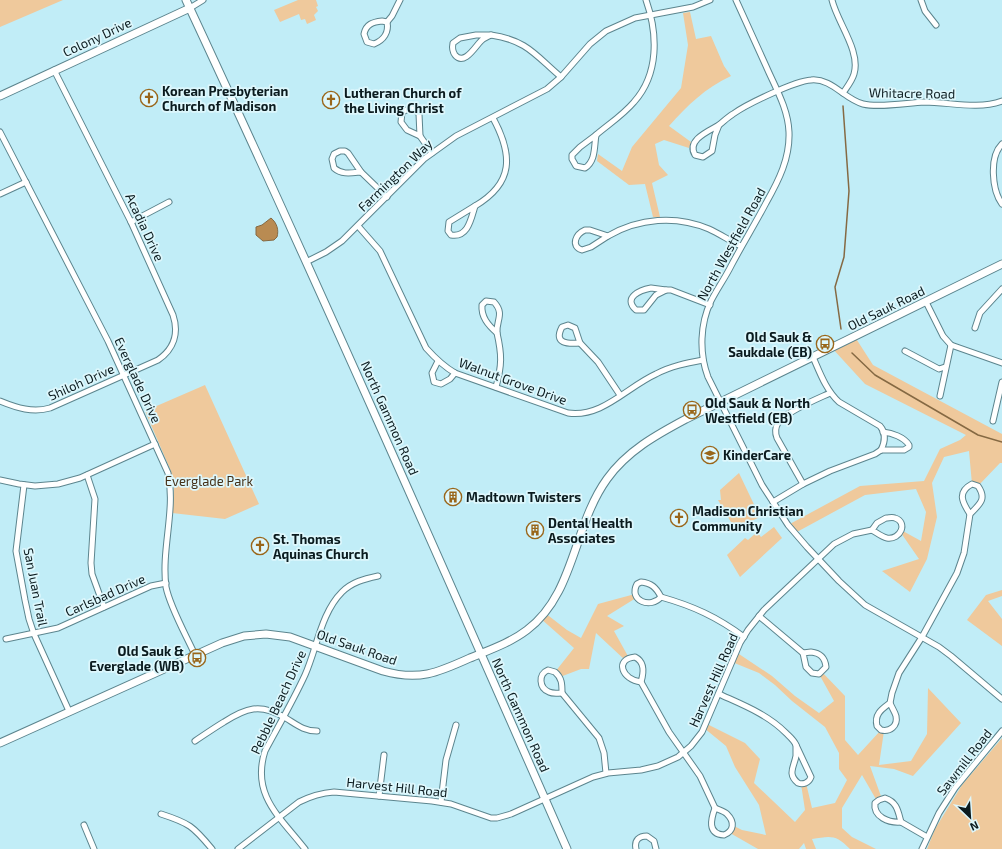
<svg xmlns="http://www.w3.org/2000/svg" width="1002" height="849" font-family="'Exo 2',sans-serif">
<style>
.green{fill:#efc99c}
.water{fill:#b98b52;stroke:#856943}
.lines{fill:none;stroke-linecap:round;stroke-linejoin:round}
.stream{stroke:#856943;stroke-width:1.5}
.street-casing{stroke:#5c858e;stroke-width:7}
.secondary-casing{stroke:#5c858e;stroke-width:9}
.street{stroke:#fff;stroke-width:5}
.secondary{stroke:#fff;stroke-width:7}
.labels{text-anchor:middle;stroke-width:3.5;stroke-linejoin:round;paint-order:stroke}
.street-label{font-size:13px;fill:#0b1b1f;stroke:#ddf7fc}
.poi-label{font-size:13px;font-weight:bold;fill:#0b1b1f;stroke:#ddf7fc;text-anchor:start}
.park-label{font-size:13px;fill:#453017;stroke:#ddf7fc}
</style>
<rect width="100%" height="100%" fill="#c1edf7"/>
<g class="green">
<polygon points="0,0 63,0 0,27"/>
<polygon points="298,0 316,0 318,6 316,7 318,11 314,15 316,20 307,24 305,19 301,20 299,14 280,22 274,10"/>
<path d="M690 12 696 39 711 36 724 66 731 76C705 88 688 105 669 126L691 142 689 148 664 140 655 144 659 165 668 175 652 183 660 217H653L645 184 629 185 597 161 598 154 622 171 632 147 681 88 688 45 683 13Z"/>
<polygon points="855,337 873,365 1002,434 1002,463 1000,463 978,486 972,484 969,451 944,457 932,483 937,517 927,559 910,592 882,571 919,559 901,533 901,530 921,541 926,512 916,489 865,495 795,533 788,525 860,486 924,481 940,449 960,440 966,435 865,384 832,348"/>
<polygon points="205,385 259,504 225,519 172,513 174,486 170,469 145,411"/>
<polygon points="739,473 760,517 735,529 718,500 721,500 720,490"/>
<polygon points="774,527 782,538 740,577 727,555 745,538 748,540 757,532 761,537"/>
<polygon points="1002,590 1002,596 988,601 1002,619 1002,646 967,620 986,595"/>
<polygon points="635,594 636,598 607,616 624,626 614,631 629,658 625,660 596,633 589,669 581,669 560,677 555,672 574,648 540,618 545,613 567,630 581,638 598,604"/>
<path d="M736 652 772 676 795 696 819 713 834 701 819 674 822 672 845 696V740L858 755 881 730 884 731 879 765 911 761 927 734 928 688 961 723 913 776 894 769 870 766 882 799 877 801 862 775 842 808V828L852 837 876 849H850C836 834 830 836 812 839L816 849H806L804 843 799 849H758L730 833 732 825 742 830 766 835 759 805 735 767 726 746 704 728 707 724 745 743 760 759 754 783 795 822 805 810 801 784 806 783 812 808 835 803 847 780 839 769V753L825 727 792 701 775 685 759 673 732 662Z"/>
<polygon points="1002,738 1002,849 927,849 935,829 962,785"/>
</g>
<path class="water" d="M271 218C277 223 279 230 277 237L274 240 263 241 256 235V227L262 225Z"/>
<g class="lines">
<g class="stream">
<polyline points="841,329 835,287 844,257 849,191 843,106"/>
<polyline points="852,353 875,375 978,435 1002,442"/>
</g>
<defs>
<g id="street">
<path d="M736 0C746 22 756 44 766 66 775 87 788 108 789 132 790 158 779 180 766 203 755 224 742 245 731 266 725 278 717 289 711 301 700 324 699 353 708 377L762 485 788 525 807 547 839 581 865 605 939 647 951 656 1002 699"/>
<path d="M832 0C837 22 861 51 854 74 852 81 847 87 843 93"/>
<polyline points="921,0 925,11 936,25"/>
<polyline points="190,8 203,0"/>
<path d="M382 21 387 22C389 32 384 40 374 44L367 42 364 34C366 24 373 22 382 21Z"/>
<polyline points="387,22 392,16 400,0"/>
<path d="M476 35H491C487 37 483 38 480 42 475 47 464 66 455 55 452 51 452 48 453 43L460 38Z"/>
<path d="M491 35C527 40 536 56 561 77"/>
<polygon points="411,108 414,109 419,114 420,136 407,130 401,122 402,112"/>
<path d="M719 125C724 121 728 117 733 114 747 104 795 81 811 80 832 78 844 99 863 104 879 108 906 103 924 102 950 102 977 110 1002 101"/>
<path d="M719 125 715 135 712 151 703 157 695 155C686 140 709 131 719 125Z"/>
<path d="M0 132 108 341 168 473C176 510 161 549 166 587 170 607 186 635 195 655"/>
<path d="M596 135C609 124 623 115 634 102 659 74 658 34 646 0"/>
<path d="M596 135C594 146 596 161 585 168L576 166 572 159V155L580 147Z"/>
<polyline points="420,136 432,153"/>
<path d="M1002 144C989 157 992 190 1002 204"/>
<path d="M340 151H345L348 153 361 172C351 173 342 175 334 168L332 159 334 154Z"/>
<polyline points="361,172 387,197"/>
<polyline points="0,194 26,182"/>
<path d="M475 206C514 183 513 155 493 118"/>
<path d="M475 206C471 219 468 238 451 235L448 231 449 222Z"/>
<polyline points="131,222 169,202"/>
<path d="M358 226 380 251 426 348C435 358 443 366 455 373L568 413C602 418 627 387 656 374 671 366 687 363 703 360"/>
<path d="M585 230H590L608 236 591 247 582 250C570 246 576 234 585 230Z"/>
<path d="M608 236C639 218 676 215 709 229 720 234 730 241 741 246"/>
<polyline points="306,262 326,252 342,241 424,159 456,136 547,89 561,77 590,44 606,31 635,18 693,7 710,0"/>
<path d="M651 288 666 290 656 295 644 310H636C622 297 641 290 651 288Z"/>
<polyline points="666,290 671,290 710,305"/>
<path d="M486 301 494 302C505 314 496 320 497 333 488 325 481 317 482 305Z"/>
<polyline points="926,302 943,336 951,345 1002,363"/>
<path d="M568 325 575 328 580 343C568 344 553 344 562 327Z"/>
<polyline points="975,328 980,313 1002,289"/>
<polyline points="580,343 598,362 620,395"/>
<polyline points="905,351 939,369 945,367"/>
<path d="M813 357C820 373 826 390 839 402L880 426C886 433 885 442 881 450"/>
<polyline points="438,361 432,373 434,382 441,384 450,379 455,373"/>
<path d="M496 387C502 365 502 355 497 333"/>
<polyline points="940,396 951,345"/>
<path d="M0 401C17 408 33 413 50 408L158 360C174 349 179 333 173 315L131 222 54 70"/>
<polyline points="993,421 1002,382"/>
<path d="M881 450H904L909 447V445C904 437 892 433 883 432"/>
<polyline points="87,475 95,499 91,563 92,574 104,607"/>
<polyline points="0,480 19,484 35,486 58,484 80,478 155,444"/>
<path d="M803 484 777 438C775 433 775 428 778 423 785 412 817 399 830 393"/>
<path d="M972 484 978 486C987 499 980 504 970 514 962 502 957 492 972 484Z"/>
<polyline points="24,485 16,551 25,600 29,619 34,634 69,711"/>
<polyline points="773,502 803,484 830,471 875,454 881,450"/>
<path d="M886 518C889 518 892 517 895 518 908 522 901 540 887 538 882 537 877 533 872 530L877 523Z"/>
<path d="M641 582C651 583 656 587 661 597 651 609 628 601 637 584Z"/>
<path d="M661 597C693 606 717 617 744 637"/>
<polyline points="759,616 803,653"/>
<polyline points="6,639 58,628 151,586 166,583"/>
<path d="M811 652C820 653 825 657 826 667L819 674 812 673 806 667 803 653Z"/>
<path d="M635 657C645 662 644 672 641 682 622 680 614 659 635 657Z"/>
<path d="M548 670 555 672C562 678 562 684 562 693 557 693 553 694 549 692 539 688 538 674 548 670Z"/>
<polyline points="641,682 669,732 700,776 715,808"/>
<polyline points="562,693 599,738 604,753 606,773"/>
<path d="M719 694C743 705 767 714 786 733 790 737 794 740 796 745"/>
<polyline points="890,703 892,693 899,673 922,637 957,573 964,553 970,514"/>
<path d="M890 703C892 708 895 712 896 716 898 726 890 732 881 730L877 726C874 714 882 709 890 703Z"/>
<path d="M195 741C204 735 214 728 224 722 246 708 260 703 284 717 296 724 303 731 317 731"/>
<path d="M796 745 811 777C809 783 803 785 798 783 787 774 794 767 796 756 796 752 796 749 796 745Z"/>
<polyline points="379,796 384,755"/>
<path d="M885 798C897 802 898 811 901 822 889 823 873 817 875 803L879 800Z"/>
<polyline points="441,802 446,760 456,725"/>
<path d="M715 808C719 810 724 811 727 814 735 822 734 831 724 835 707 834 711 819 715 808Z"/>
<path d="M161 814C189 823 193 826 212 849"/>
<polyline points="901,822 927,837"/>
<polyline points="84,825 94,849"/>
<path d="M238 849 299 802C311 796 321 793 334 792L432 801 451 804 491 818H497L511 814 593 777 608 773 641 770 658 766 678 757 691 746 702 732 740 643 748 630 764 610 834 544 853 534 872 530"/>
<path d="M305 849C280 817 251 795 265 751 279 725 293 701 305 675 317 648 321 613 342 592 352 582 364 579 378 576"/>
<path d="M636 849C634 840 639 836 647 836L654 841 656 849"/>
<polyline points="922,849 939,813 955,788 1002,731"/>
</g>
<g id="secondary">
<path d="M186 0C317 281 442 565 567 849"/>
<polyline points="0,96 190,8"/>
<path d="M0 743 222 643 244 636 266 634 290 637 383 671C419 681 437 673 470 658 489 650 510 643 527 630 575 594 573 526 607 479 627 451 656 435 686 419L1002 264"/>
</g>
</defs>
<use href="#street" class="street-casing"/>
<use href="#secondary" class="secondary-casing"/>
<use href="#street" class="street"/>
<use href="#secondary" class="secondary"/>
</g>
<defs>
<symbol id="church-ring" viewBox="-11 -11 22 22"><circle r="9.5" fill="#ddf7fc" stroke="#99661a" stroke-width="1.5"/><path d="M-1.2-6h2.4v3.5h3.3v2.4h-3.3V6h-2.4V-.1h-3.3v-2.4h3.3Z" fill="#99661a"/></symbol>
<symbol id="bus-ring" viewBox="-11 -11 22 22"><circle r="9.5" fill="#ddf7fc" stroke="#99661a" stroke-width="1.5"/><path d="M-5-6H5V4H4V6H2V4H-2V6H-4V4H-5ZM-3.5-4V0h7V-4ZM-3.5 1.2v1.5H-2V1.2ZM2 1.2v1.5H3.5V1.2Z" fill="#99661a"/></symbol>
<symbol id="school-ring" viewBox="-11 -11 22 22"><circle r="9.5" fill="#ddf7fc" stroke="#99661a" stroke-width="1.5"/><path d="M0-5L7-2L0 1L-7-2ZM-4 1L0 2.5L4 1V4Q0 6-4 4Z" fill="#99661a"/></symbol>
<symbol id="building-ring" viewBox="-11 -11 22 22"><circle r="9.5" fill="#ddf7fc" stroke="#99661a" stroke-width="1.5"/><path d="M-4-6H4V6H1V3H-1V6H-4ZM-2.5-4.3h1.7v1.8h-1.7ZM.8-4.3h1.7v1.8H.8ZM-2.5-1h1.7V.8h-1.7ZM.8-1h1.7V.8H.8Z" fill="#99661a"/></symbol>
</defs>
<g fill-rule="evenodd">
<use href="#church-ring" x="139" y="88" width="20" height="20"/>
<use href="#church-ring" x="321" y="90" width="20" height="20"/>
<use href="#bus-ring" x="815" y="334" width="20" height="20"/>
<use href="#bus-ring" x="682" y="400" width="20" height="20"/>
<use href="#school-ring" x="700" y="445" width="20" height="20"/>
<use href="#building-ring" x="443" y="487" width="20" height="20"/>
<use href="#church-ring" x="669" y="508" width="20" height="20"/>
<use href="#building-ring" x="525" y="520" width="20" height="20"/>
<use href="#church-ring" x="250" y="536" width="20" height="20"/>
<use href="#bus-ring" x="187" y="648" width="20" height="20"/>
</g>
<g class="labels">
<g class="street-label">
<text transform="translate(97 37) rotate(-25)" y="5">Colony Drive</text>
<text transform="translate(912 93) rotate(1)" y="5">Whitacre Road</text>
<text transform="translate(395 175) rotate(-44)" y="5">Farmington Way</text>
<text transform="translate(145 227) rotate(65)" y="5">Acadia Drive</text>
<text transform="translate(731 244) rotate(-61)" y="5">North Westfield Road</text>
<text transform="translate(886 308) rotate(-26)" y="5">Old Sauk Road</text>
<text transform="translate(138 380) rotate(65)" y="5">Everglade Drive</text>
<text transform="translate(513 381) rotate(20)" y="5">Walnut Grove Drive</text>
<text transform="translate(81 382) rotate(-24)" y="5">Shiloh Drive</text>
<text transform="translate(390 418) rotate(66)" y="5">North Gammon Road</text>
<text transform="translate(36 587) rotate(79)" y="5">San Juan Trail</text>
<text transform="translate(105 595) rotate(-24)" y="5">Carlsbad Drive</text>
<text transform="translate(357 647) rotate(19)" y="5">Old Sauk Road</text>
<text transform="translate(713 680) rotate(-66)" y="5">Harvest Hill Road</text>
<text transform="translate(278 702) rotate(-65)" y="5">Pebble Beach Drive</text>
<text transform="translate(521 715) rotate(66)" y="5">North Gammon Road</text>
<text transform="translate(964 762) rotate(-52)" y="5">Sawmill Road</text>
<text transform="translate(397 787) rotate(6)" y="5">Harvest Hill Road</text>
</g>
<g class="poi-label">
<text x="162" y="96">Korean Presbyterian<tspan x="162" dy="15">Church of Madison</tspan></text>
<text x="344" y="98">Lutheran Church of<tspan x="344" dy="15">the Living Christ</tspan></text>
<text x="812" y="342" text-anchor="end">Old Sauk &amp;<tspan x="812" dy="15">Saukdale (EB)</tspan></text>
<text x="705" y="408">Old Sauk &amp; North<tspan x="705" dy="15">Westfield (EB)</tspan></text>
<text x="723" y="460">KinderCare</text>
<text x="466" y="502">Madtown Twisters</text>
<text x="692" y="516">Madison Christian<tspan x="692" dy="15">Community</tspan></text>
<text x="548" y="528">Dental Health<tspan x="548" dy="15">Associates</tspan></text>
<text x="273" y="544">St. Thomas<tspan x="273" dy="15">Aquinas Church</tspan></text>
<text x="184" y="656" text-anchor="end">Old Sauk &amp;<tspan x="184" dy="15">Everglade (WB)</tspan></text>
</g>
<g class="park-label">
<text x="209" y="486">Everglade Park</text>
</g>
</g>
<g transform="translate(970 817) rotate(155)" stroke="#ddf7fc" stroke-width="3" paint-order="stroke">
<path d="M0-3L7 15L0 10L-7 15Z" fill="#0b1b1f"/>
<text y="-6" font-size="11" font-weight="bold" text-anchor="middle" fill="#0b1b1f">N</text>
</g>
</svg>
